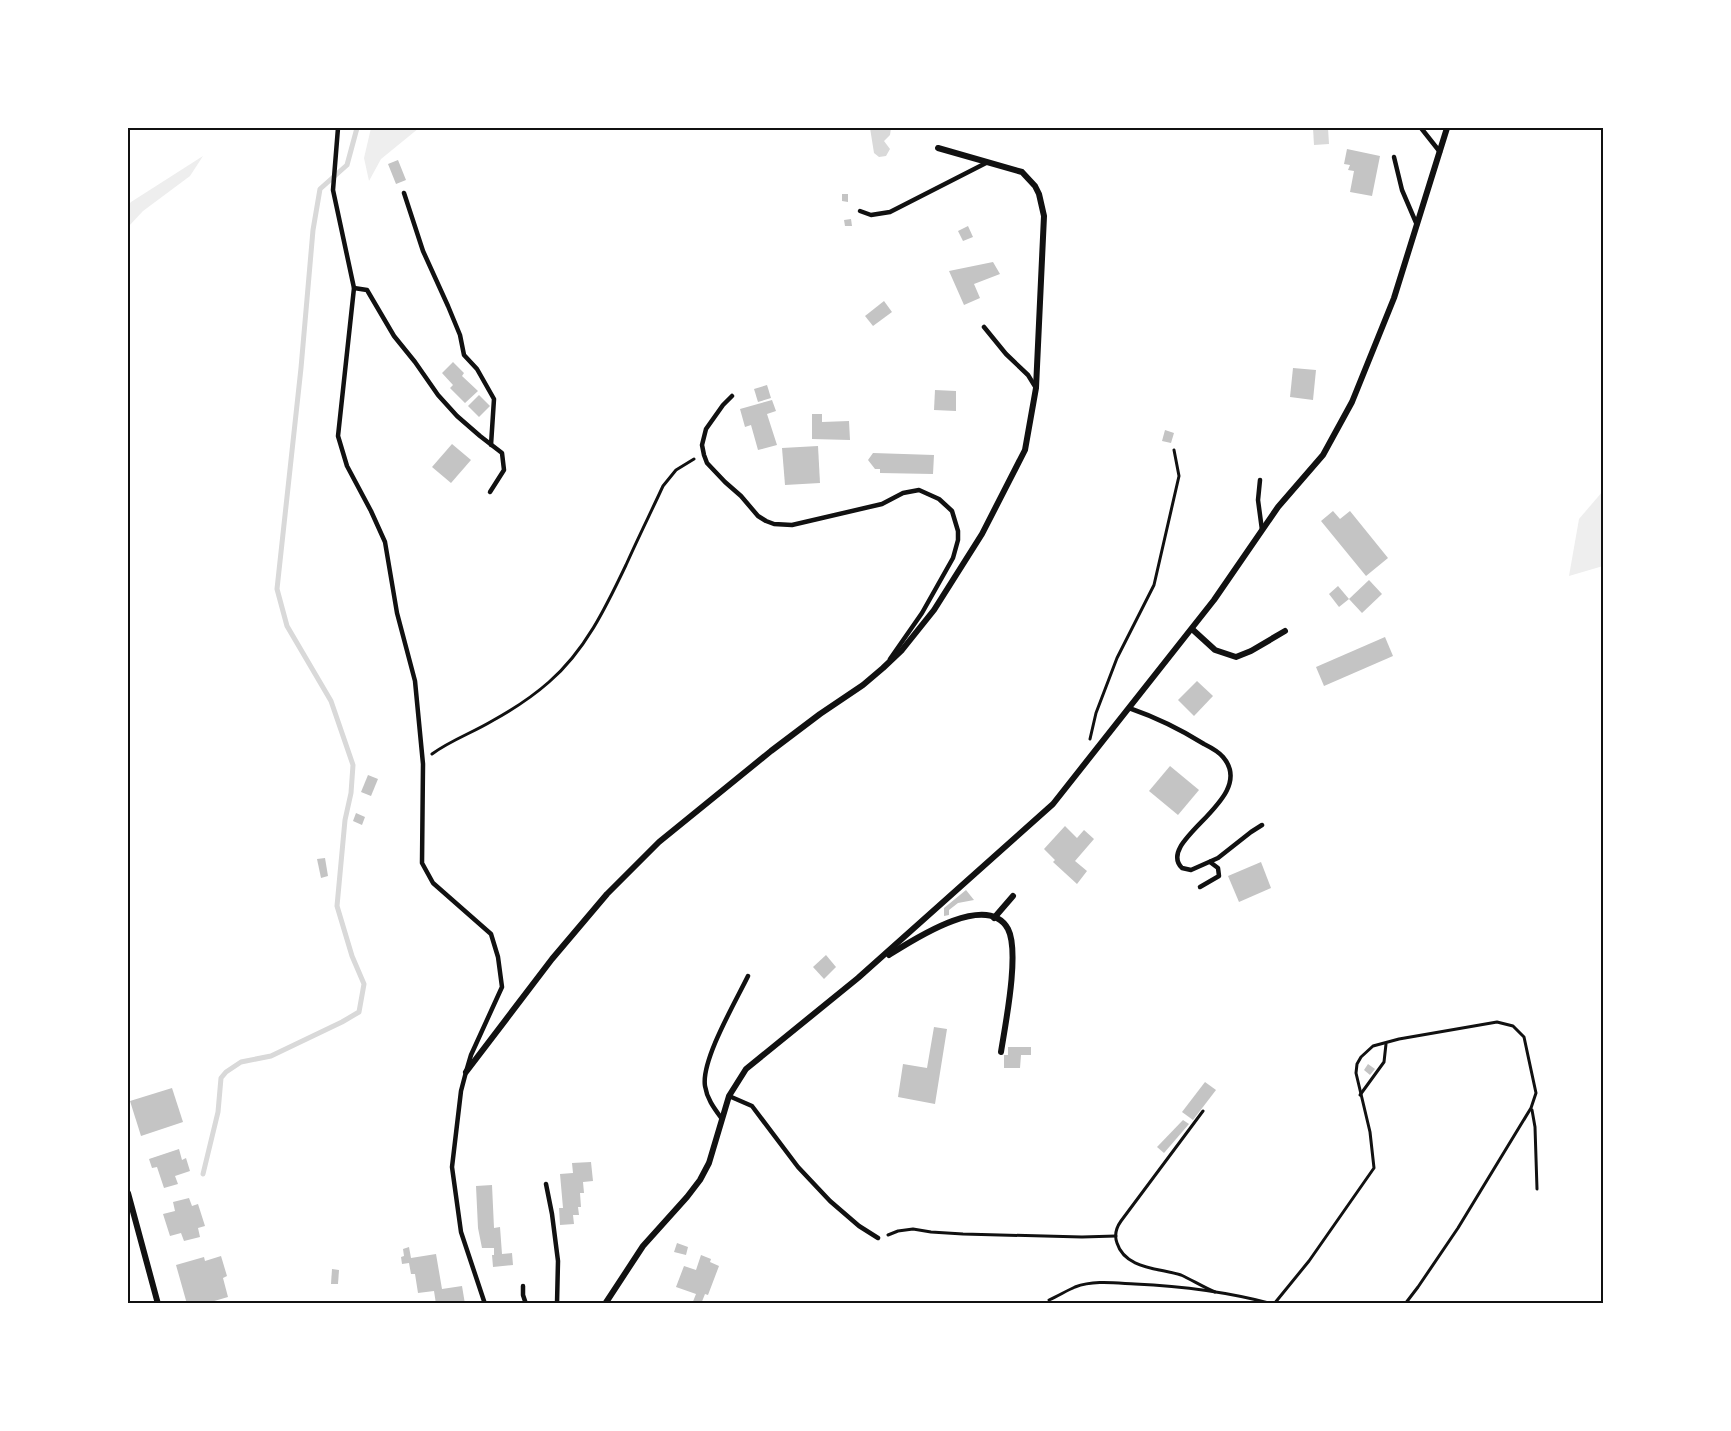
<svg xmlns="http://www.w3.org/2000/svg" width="1731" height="1431" font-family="Helvetica,sans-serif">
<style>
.green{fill:#eee}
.water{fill:#d9d9d9}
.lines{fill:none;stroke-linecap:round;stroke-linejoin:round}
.stream{stroke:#d9d9d9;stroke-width:5}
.building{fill:#c4c4c4}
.path{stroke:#111;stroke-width:3}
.service{stroke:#111;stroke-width:4.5}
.minor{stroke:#111;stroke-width:6}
.neatline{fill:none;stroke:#111;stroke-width:2}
</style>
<rect width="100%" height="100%" fill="#fff"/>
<g class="green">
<polygon points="371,128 419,128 381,159 369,181 364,158"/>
<polygon points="203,156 190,176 143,211 128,227 128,205 131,202"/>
<polygon points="1603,491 1603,566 1569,576 1579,519"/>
</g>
<g class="water">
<polygon points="870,128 891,128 890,135 884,141 890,149 886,156 879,157 874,153"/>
<polygon points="1313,128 1328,128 1329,144 1314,145"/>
</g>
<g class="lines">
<polyline class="stream" points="203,1174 218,1112 221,1078 226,1072 241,1062 271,1056 342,1022 359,1012 364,984 352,956 337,906 345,820 351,793 353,765 331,701 287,626 277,589 301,368 313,230 320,189 347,165 357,128"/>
</g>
<g class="building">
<polygon points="1347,149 1380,156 1372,196 1350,192 1354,171 1348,170 1350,165 1344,164"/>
<polygon points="398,160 406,180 396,184 388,164"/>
<polygon points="842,194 848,194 848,202 842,201"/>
<polygon points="851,219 852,226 845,226 844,220"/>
<polygon points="968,226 973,237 963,241 958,231"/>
<polygon points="993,262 1000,274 974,284 980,298 964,305 949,271"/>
<polygon points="884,301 892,312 873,326 865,316"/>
<polygon points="453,362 464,373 462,376 478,391 465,403 450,388 453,385 442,373"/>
<polygon points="1293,368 1316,370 1313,400 1290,397"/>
<polygon points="767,385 771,398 758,402 754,389"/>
<polygon points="935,390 956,391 956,411 934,410"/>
<polygon points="479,395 490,406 479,417 468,406"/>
<polygon points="772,400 776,411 767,414 777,445 758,450 751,425 745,427 740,409"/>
<polygon points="812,414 822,414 822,422 849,421 850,440 812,439"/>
<polygon points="1165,430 1174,433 1171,443 1162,441"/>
<polygon points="452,444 471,460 451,483 432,467"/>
<polygon points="818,446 820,483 785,485 782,448"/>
<polygon points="873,453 934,455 933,474 880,473 880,469 875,469 868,460"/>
<polygon points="1333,511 1340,519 1350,511 1388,558 1366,576 1321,521"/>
<polygon points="1369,580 1382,594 1362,613 1349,599"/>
<polygon points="1338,586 1349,599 1339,607 1329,594"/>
<polygon points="1385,637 1393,656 1324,686 1316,667"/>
<polygon points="1197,681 1213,696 1194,716 1178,700"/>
<polygon points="1170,766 1199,790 1178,815 1149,791"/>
<polygon points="368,775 378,779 371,796 361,792"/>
<polygon points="356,813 365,817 362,825 353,821"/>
<polygon points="1065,826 1077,838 1084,830 1094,839 1075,861 1087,871 1077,884 1053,862 1055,860 1044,849"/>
<polygon points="325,858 328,876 321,878 317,859"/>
<polygon points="1261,862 1271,888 1239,902 1228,876"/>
<polygon points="966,890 974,900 958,903 949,910 949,915 944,916 944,908"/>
<polygon points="826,955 836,967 824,979 813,967"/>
<polygon points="934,1027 947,1029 935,1104 898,1097 903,1064 927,1068"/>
<polygon points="1008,1047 1031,1047 1031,1055 1021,1055 1020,1068 1004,1068 1004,1055 1008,1055"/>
<polygon points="1368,1064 1375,1069 1370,1075 1364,1070"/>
<polygon points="1205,1082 1216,1090 1193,1120 1182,1112"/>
<polygon points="172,1088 183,1122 141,1136 130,1101"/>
<polygon points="1183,1120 1189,1124 1164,1153 1157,1147"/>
<polygon points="179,1149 182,1160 186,1158 190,1171 175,1176 178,1184 164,1188 157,1167 152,1168 149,1159"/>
<polygon points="591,1162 593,1181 583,1182 584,1193 580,1193 581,1207 578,1207 579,1215 573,1215 574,1224 560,1225 559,1208 563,1208 560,1174 573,1173 572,1163"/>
<polygon points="492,1185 494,1228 500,1227 502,1254 512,1253 513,1265 493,1267 492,1255 494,1255 494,1248 482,1248 478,1228 476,1186"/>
<polygon points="189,1198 192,1206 198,1204 205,1226 198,1228 200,1237 184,1241 181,1233 170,1236 163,1214 175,1211 173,1202"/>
<polygon points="677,1243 688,1247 686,1255 674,1252"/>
<polygon points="409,1247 411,1258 436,1254 442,1289 462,1286 465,1304 436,1304 434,1291 418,1293 415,1274 411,1274 409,1263 402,1264 401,1257 404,1256 403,1249"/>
<polygon points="701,1255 711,1259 710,1262 719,1266 708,1295 705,1294 701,1304 692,1304 696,1294 676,1287 684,1266 696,1270"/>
<polygon points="221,1256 227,1276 223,1278 228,1297 204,1304 187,1304 176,1265 204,1257 205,1261"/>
<polygon points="332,1269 339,1270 338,1284 331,1284"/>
</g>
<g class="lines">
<g class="path">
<polyline points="1090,739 1096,713 1117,658 1154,585 1179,476 1174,450"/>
<path d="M432 754C451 740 472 733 492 721 512 710 532 697 549 682 585 651 606 607 626 565 638 538 651 512 663 486L676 470 694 459"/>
<polyline points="1360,1095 1384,1062 1386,1044"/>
<polyline points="1532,1110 1535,1127 1537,1189"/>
<path d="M1203 1111 1121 1221C1116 1228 1114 1235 1117 1243 1125 1269 1159 1268 1181 1275 1192 1280 1203 1287 1215 1292"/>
<polyline points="888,1235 898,1231 913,1229 931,1232 963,1234 1082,1237 1116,1236"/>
<path d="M1049 1300C1058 1296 1066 1291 1075 1287 1094 1280 1115 1283 1135 1284 1181 1286 1228 1292 1273 1304"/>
<polyline points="1274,1304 1309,1261 1374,1168 1370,1132 1356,1073 1357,1064 1361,1057 1373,1046 1399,1039 1497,1022 1513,1026 1524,1037 1536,1093 1531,1108 1458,1228 1418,1287 1405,1304"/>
</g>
<g class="service">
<polyline points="338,128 333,190 354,288 338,436 347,466 371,511 385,542 397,613 415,681 423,764 422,863 433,883 491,934 498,957 502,987 471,1055 466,1072 461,1091 452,1167 461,1232 485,1304"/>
<polyline points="1421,128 1440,152"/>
<polyline points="1394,157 1402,190 1417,225"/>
<polyline points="404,193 423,251 448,306 460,335 464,355 477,369 494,399 491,445"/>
<polyline points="860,211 871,215 890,212 986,163"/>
<polyline points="354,288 367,290 394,336 415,362 438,395 457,416 480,436 502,453 504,470 490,492"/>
<polyline points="984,327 1006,354 1028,375 1036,388"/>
<polyline points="732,396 723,405 706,429 702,445 704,455 707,463 725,482 741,496 758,516 766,521 774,524 792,525 882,504 903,493 919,490 939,499 952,511 958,531 958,540 953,558 922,613 890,659"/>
<polyline points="1260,480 1258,500 1262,530"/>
<path d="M1129 708C1155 717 1180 729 1204 744 1210 747 1218 751 1223 757 1259 799 1154 840 1182 868L1191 870 1218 858 1251 832 1262 825"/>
<polyline points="1200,887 1219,876 1218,868 1210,862"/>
<polyline points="729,1096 752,1106 798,1167 830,1201 859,1226 878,1238"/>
<path d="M722 1119C714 1108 707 1099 705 1086 701 1060 736 1001 748 976"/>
<polyline points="546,1184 552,1214 558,1261 557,1304"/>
<polyline points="523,1286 523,1295 526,1304"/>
</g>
<g class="minor">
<polyline points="1192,629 1215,650 1236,657 1251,651 1285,631"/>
<polyline points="994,918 1013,896"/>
<path d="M889 955C913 940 987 891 1008 929 1020 952 1005 1026 1001 1052"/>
<polyline points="466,1072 552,959 607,894 659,842 771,751 820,714 863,685 883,668 902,650 934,610 982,534 1025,450 1036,388 1044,216 1039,194 1035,186 1022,172 938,148"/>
<polyline points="128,1193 158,1304"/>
<polyline points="605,1304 643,1246 687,1197 700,1180 709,1163 729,1096 746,1069 858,978 1053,804 1214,600 1278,507 1323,455 1352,402 1394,298 1447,128"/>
</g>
</g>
<rect width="1731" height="1431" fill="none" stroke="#ffffff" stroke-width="258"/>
<rect x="129" y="129" width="1473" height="1173" class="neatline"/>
</svg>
